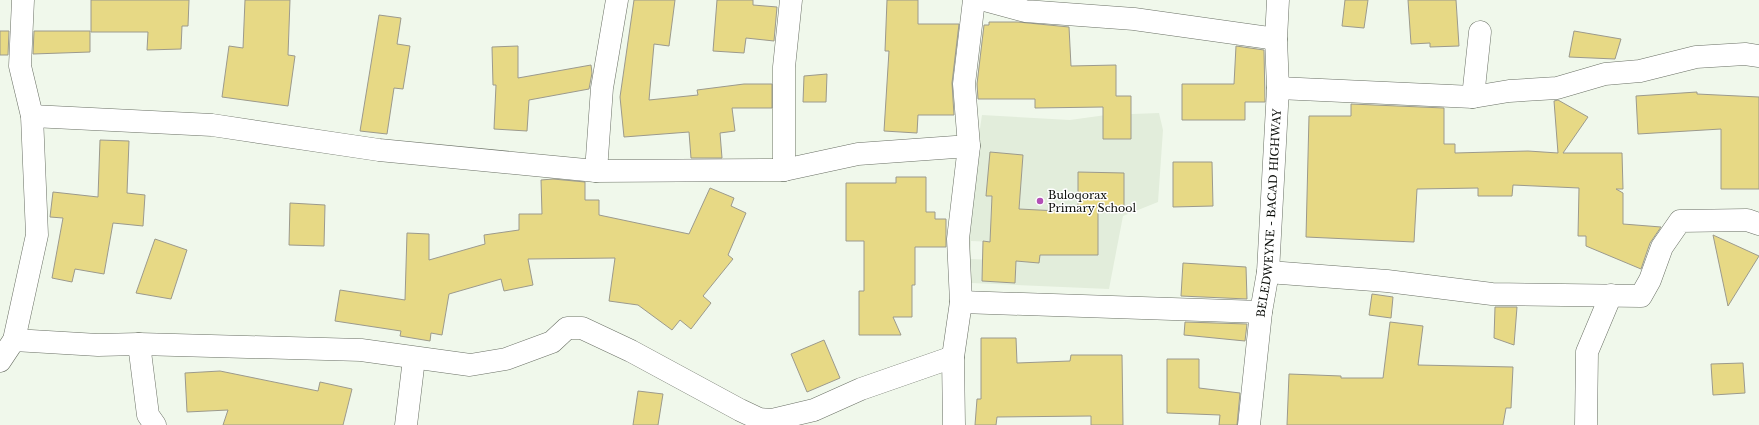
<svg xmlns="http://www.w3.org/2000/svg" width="1759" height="425" font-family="'Libre Baskerville',serif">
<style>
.built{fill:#e2eddb;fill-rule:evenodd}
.building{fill:#e7d985;stroke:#9c9a8d}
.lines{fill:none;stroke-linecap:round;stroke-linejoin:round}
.minor-casing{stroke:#6a7065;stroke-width:23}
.tertiary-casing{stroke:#6a7065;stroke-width:23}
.minor{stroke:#fff;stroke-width:22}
.tertiary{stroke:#fff;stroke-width:22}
.poi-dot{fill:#b24fb5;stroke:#fff;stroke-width:1.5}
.labels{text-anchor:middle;stroke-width:3;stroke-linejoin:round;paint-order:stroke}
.poi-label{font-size:11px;fill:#0b0d09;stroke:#fff;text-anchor:start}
.street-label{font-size:11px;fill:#0b0d09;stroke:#fff}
</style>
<rect width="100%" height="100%" fill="#f0f8eb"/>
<path class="built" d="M1159 113 1163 130 1158 202 1123 216 1109 289 971 283 968 278V208L982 115 1070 120 1106 115ZM1103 128H1131V139H1103ZM990 153 1023 155 1020 198 986 196ZM991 201H1012L1010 241 990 240ZM1056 216 1098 217V255H1055ZM971 241 1040 244 1039 262 971 259ZM983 262 1016 264 1015 283 982 281Z"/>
<g class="building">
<polygon points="91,0 189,0 188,26 182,26 181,49 147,50 148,32 91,32"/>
<polygon points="245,0 290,0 288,55 295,56 288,106 222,97 229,46 243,48"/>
<polygon points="634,0 675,0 669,46 654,44 649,100 698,95 697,90 744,84 772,84 772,108 732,108 735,131 720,133 722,158 691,158 689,132 624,137 620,97"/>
<polygon points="717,0 753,0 753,5 777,7 774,41 746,38 744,53 713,51"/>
<polygon points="887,0 918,0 918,24 959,24 952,83 954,115 918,115 917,133 884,131 889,51 885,51"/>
<polygon points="1345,0 1368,0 1364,28 1342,26"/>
<polygon points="1408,0 1456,0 1459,46 1430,47 1430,43 1411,44"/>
<polygon points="379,15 401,18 397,44 410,46 403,89 394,88 387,134 360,131"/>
<polygon points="989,22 1018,22 1069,27 1071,66 1116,65 1116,96 1131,96 1131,139 1103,139 1103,107 1035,108 1035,99 978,99 977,84 984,25 989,25"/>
<polygon points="0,31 9,31 8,55 0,55"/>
<polygon points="34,31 90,31 90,52 33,54"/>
<polygon points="1574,31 1621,39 1615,59 1569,57"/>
<polygon points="518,46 518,78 591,65 592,73 589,89 529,100 527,131 494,129 496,85 493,85 492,47"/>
<polygon points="1236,46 1264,50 1265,102 1245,102 1245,120 1182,120 1182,84 1234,84"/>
<polygon points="827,74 826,102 803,102 804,76"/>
<polygon points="1697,92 1697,94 1759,97 1759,189 1721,189 1721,129 1638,134 1636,96"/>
<polygon points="1558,100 1588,117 1563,153 1622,153 1623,189 1616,189 1623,193 1623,224 1661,227 1650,243 1641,269 1586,246 1586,236 1578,236 1579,188 1513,185 1512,196 1478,196 1478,188 1417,189 1414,242 1306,237 1309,116 1351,116 1351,104 1444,108 1444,144 1455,144 1455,153 1528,151 1558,153 1554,101"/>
<polygon points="100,140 129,141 127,193 145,195 143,226 113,223 104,274 75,269 72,282 52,278 63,218 50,217 53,192 98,197"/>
<polygon points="990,152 1023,155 1019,209 1078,212 1078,172 1124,173 1124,207 1098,207 1098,255 1040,255 1039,263 1016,261 1015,283 982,281 983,241 990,242 992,196 986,196"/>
<polygon points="1173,162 1212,162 1213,206 1173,207"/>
<polygon points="896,177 926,177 926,212 935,212 935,219 946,219 946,247 915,247 915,285 912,285 912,317 893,317 901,335 859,335 859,291 864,291 864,241 846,241 846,183 896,183"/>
<polygon points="553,179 585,182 585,200 599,200 599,215 689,234 710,188 734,198 731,206 746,213 728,255 733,259 703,296 711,303 691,329 680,320 672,330 638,305 609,301 615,258 528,259 533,285 504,291 501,279 449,294 442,335 431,333 430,341 400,336 401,331 335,321 340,290 405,300 407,233 429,234 429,260 485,244 484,235 519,230 519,214 542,214 541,180"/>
<polygon points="290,203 325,205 324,246 289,245"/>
<polygon points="1713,235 1759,256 1728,306"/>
<polygon points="155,239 187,250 171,299 136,293"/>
<polygon points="1183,263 1246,267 1247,299 1181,296"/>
<polygon points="1372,294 1393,297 1391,318 1369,315"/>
<polygon points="1495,307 1517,307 1514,345 1494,338"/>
<polygon points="1185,322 1247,324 1245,341 1184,335"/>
<polygon points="1390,322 1423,326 1418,365 1513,367 1511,408 1506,408 1503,425 1287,425 1289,374 1341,376 1341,378 1383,378"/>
<polygon points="981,338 1016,338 1017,363 1070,361 1071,355 1122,355 1123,425 1091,425 1091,416 997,417 996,425 975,425 977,399 981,399"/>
<polygon points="824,340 840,378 807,392 791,354"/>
<polygon points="1167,359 1199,359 1199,388 1240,393 1237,425 1219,425 1220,415 1167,413"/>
<polygon points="1743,363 1745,393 1713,395 1711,364"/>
<polygon points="220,371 318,391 320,382 352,389 343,425 223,425 228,410 187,412 185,373"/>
<polygon points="638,391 663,394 658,425 633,425"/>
</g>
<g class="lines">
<defs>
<g id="minor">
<polyline points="984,0 1025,11 1134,19 1276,39"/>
<polyline points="1278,88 1473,97 1509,91 1557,88 1605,74 1640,71 1696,57 1745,54 1759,56"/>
<polyline points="1473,97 1480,32"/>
<polyline points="32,116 212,125 379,150 596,171 784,170 858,154 969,146"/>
<polyline points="784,170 784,67 791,0"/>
<polyline points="596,171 602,88 617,0"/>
<polyline points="1268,272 1387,281 1492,294 1641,296 1650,280 1662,247 1680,221 1747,220 1759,224"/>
<polyline points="961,302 1261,312"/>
<polyline points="14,340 98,345 139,344 361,350 470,365 506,359 552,342 567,328 582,328 631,351 740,410 759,419 772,420 814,410 861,389 953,357"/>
<polyline points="139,344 148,415 155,425"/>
<polyline points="0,361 14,340 37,235 32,116 20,66 23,0"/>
<polyline points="406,425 414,359"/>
<polyline points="954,425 953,357 961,302 958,239 969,146 964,84 974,0"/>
<polyline points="1586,425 1587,352 1611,295"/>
</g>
<g id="tertiary">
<path id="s1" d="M1249 425 1261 312 1268 272 1278 88 1276 39 1278 0"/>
</g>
</defs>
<use href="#minor" class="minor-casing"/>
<use href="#tertiary" class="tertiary-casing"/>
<use href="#minor" class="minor"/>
<use href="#tertiary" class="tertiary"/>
</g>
<circle class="poi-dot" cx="1040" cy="201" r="4"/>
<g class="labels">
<g class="poi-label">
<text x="1048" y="199">Buloqorax<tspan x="1048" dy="13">Primary School</tspan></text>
</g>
<g class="street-label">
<text dy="4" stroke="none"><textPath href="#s1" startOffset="213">BELEDWEYNE - BACAD HIGHWAY</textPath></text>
</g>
</g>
</svg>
